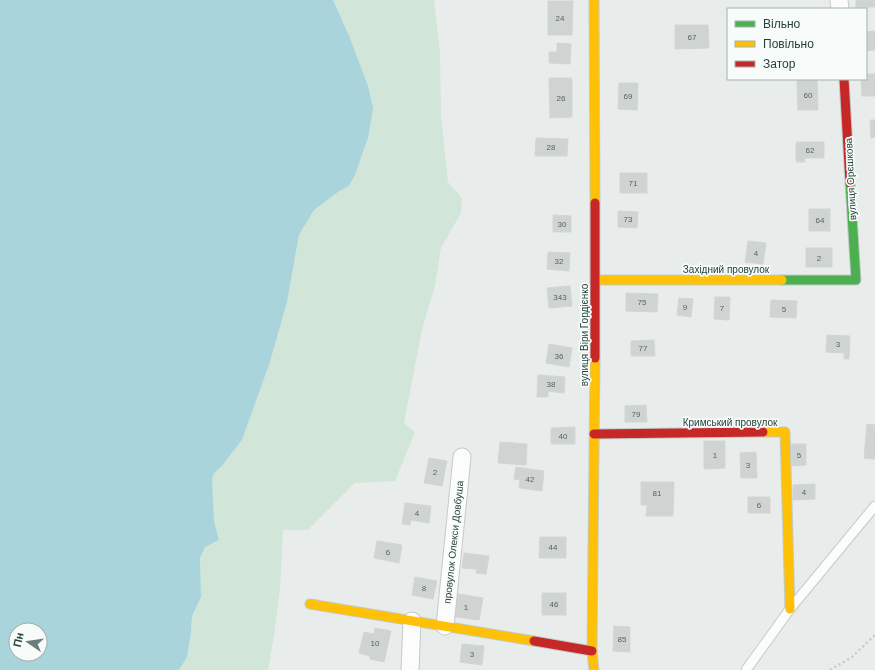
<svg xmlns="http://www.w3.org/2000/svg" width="875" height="670" font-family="Helvetica,sans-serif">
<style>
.green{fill:#d1e6d8}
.water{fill:#a9d4db;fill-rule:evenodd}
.building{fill:#cfd4d2;stroke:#d1d6d4}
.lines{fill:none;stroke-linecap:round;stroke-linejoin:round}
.lane-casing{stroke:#c5cac8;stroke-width:11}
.street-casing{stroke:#c5cac8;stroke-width:19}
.fast-casing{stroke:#c3cbc8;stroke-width:11}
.slow-casing{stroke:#c3cbc8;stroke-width:11}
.jam-casing{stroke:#c3cbc8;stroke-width:11}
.path{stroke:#c3ccca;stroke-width:2.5;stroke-dasharray:2 3;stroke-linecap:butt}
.lane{stroke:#fcfcfc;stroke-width:9}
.street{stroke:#fcfcfc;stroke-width:17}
.fast{stroke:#4caf50;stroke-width:9}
.slow{stroke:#ffc107;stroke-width:9}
.jam{stroke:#c62828;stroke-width:9}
.labels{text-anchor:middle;stroke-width:3.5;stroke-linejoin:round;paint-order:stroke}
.number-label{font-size:8px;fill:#506761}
.street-label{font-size:10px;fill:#24423a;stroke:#f7fbf9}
</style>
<rect width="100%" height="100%" fill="#e8edeb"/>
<polygon class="green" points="333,0 434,0 440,52 441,116 448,182 462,198 461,213 441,248 435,286 422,329 404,423 415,432 395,481 355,483 308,530 283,530 280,588 274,636 268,670 179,670 187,657 191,632 192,616 201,597 200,558 205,547 219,540 214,521 212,478 215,472 221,467 242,440 270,362 287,302 299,235 314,210 338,192 349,186 355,175 368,138 368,86 350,38"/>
<path class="water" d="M0 0H333L350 38 368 86 373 108 368 138 355 175 349 186 338 192 314 210 299 235 287 302 270 362 242 440 221 467 215 472 212 478 214 521 219 540 205 547 200 558 201 597 192 616 191 632 187 657 179 670H0ZM16 630H40V654H16Z"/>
<g class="building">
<rect x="856" y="0" width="19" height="7"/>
<polygon points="548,1 573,1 572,35 548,35"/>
<polygon points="675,25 708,25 709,48 675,49"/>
<polygon points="875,31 875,50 866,51 866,32"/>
<polygon points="557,43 571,44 570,64 549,63 549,52 557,52"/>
<polygon points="866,74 875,74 875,96 862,96 861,79 866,79"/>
<polygon points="549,78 572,78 572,117 550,118"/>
<polygon points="817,79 818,110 798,110 797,80"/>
<polygon points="619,83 638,83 637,110 618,109"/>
<polygon points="870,120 875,120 875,137 871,138"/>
<polygon points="536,138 568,139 567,156 535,156"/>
<polygon points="796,142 824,142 824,158 804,158 805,162 796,162"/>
<rect x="620" y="173" width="27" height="20"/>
<rect x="809" y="209" width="21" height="22"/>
<polygon points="618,211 638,212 637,228 618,227"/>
<polygon points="553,215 571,216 571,232 553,232"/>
<polygon points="748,241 766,243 763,264 745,262"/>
<rect x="806" y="248" width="26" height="19"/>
<polygon points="548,252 570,253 569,271 547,269"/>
<polygon points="570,286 572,306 549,308 547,288"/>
<polygon points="626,293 658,294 657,312 626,311"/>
<polygon points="715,297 730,297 729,320 714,319"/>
<polygon points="679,298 693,299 691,317 677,315"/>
<polygon points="771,300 797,301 796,318 770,317"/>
<polygon points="827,335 850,336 849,359 844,359 844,353 826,352"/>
<polygon points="654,340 655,356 631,356 631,341"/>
<polygon points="549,344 572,348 569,367 546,363"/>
<polygon points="538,375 565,377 564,393 548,391 548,397 537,397"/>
<polygon points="646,405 647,422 625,422 625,406"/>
<polygon points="867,424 875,425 875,459 864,458"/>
<polygon points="575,427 575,444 551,444 551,428"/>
<polygon points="704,441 725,441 725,468 704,469"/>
<polygon points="500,442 527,444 526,465 498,463"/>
<polygon points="791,444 806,444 806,465 792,466"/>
<polygon points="756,452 757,478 741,478 740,453"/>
<polygon points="429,458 447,461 442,486 424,483"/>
<polygon points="516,467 544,471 542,491 519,488 520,480 514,479"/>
<polygon points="641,482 674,482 673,516 646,516 647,505 641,505"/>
<polygon points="815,484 815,499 793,500 793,485"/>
<rect x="748" y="497" width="22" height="16"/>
<polygon points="405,503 431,506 429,523 411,520 410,525 402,524"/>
<polygon points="540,537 566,537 566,558 539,558"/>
<polygon points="377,541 402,545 399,563 374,558"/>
<polygon points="464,553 489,556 486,574 476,573 477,569 462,568"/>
<polygon points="415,577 437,581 433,599 412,595"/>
<polygon points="453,593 483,598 479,620 449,616"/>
<rect x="542" y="593" width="24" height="22"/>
<polygon points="614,626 630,627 630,652 613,651"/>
<polygon points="375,628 391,631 384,662 370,659 370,656 359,653 364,632 374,634"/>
<polygon points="462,644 484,646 482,665 460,662"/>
</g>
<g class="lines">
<defs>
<polyline id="lane" points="746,670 790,609 875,506"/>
<g id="street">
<polyline points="839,0 840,9"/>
<polyline points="445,626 462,457"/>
<polyline points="410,670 412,621"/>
</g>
<polyline id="fast" points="782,280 856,280 850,183"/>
<g id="slow">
<polyline points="594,0 595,203"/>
<polyline points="596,280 782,280"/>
<polyline points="763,432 785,432 790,609"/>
<polyline points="310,604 534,641"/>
<polyline points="594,670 592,651 595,358"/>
</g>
<g id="jam">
<polyline points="844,79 850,183"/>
<polyline points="595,358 595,203"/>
<polyline points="594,434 763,432"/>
<polyline points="534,641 592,651"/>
</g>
</defs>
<use href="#lane" class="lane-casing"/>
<use href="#street" class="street-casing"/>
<use href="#fast" class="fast-casing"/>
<use href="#slow" class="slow-casing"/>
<use href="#jam" class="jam-casing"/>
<polyline class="path" points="830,670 852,657 875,635"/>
<use href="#lane" class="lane"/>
<use href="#street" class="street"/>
<use href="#fast" class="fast"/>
<use href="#slow" class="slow"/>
<use href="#jam" class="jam"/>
</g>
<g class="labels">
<g class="number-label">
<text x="560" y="21">24</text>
<text x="692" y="40">67</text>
<text x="808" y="98">60</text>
<text x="628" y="99">69</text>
<text x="561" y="101">26</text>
<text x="551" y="150">28</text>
<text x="810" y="153">62</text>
<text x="633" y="186">71</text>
<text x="628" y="222">73</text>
<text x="820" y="223">64</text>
<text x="562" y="227">30</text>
<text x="756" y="256">4</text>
<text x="819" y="261">2</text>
<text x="559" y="264">32</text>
<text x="560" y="300">343</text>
<text x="642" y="305">75</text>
<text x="685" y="310">9</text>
<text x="722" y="311">7</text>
<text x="784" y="312">5</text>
<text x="838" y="347">3</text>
<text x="643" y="351">77</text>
<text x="559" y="359">36</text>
<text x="551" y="387">38</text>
<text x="636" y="417">79</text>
<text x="563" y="439">40</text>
<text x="715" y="458">1</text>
<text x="799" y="458">5</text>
<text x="748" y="468">3</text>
<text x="435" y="475">2</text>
<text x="530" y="482">42</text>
<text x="804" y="495">4</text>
<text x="657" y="496">81</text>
<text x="759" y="508">6</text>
<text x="417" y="516">4</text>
<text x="553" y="550">44</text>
<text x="388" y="555">6</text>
<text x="424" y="591">8</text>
<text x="554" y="607">46</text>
<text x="466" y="610">1</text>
<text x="622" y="642">85</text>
<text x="375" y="646">10</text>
<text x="472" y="657">3</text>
</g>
<g class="street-label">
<text transform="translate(850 179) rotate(-93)" y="4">вулиця Орєшкова</text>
<text x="726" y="273">Західний провулок</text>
<text transform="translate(584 335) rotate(-90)" y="4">вулиця Віри Гордієнко</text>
<text x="730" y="426">Кримський провулок</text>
<text transform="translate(453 542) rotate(-84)" y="4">провулок Олекси Довбуша</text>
</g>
</g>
<rect x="727" y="8" width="140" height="72" fill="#f7fbf9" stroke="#a3b1ad"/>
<rect x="735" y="21" width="20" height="6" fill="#4caf50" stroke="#a3b1ad"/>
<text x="763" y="28" font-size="12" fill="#24423a">Вільно</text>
<rect x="735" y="41" width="20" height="6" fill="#ffc107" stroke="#a3b1ad"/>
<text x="763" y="48" font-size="12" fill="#24423a">Повільно</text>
<rect x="735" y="61" width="20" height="6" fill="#c62828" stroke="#a3b1ad"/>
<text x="763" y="68" font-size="12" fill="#24423a">Затор</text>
<g transform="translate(28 642) rotate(283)"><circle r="19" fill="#f7fbf9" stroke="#a3b1ad"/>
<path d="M0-3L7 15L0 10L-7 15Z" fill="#697e78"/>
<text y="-6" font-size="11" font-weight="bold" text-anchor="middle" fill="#24423a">Пн</text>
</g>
</svg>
